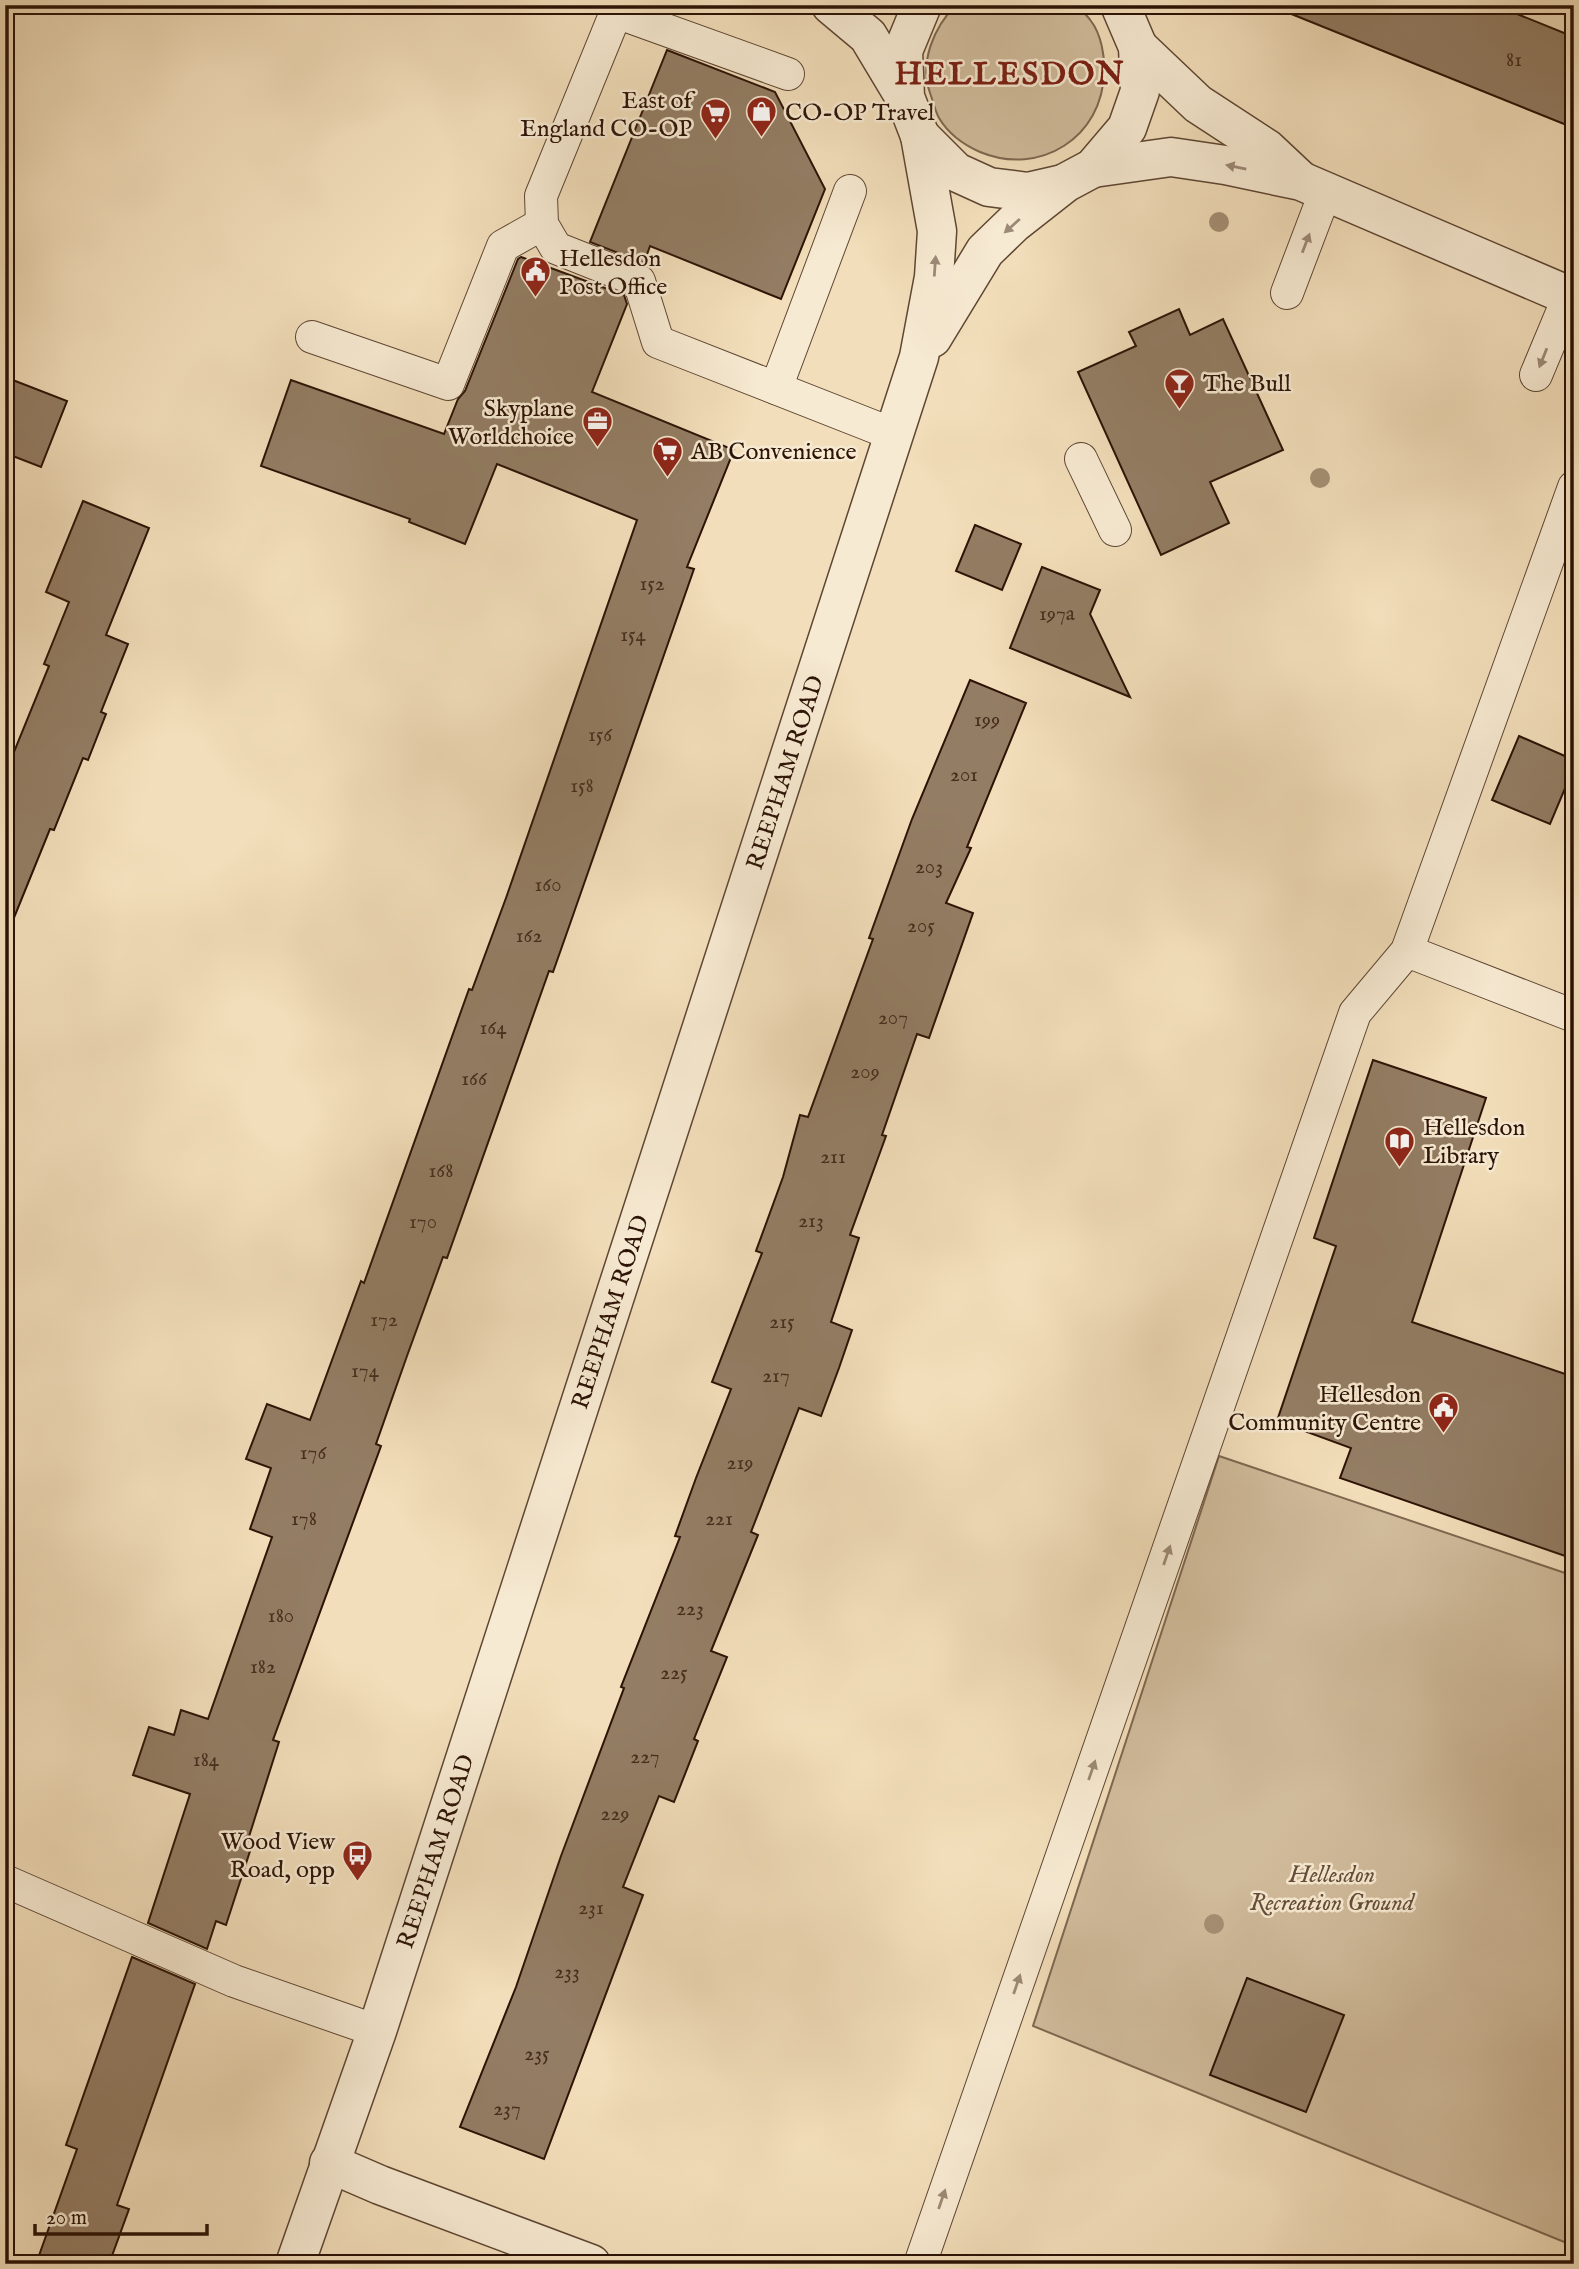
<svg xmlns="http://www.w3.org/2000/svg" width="1579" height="2269" font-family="'IM FELL English',serif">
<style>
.green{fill:#d0bb9b;stroke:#7e6750;stroke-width:2}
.building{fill:#937d64;stroke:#2c1306;stroke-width:2}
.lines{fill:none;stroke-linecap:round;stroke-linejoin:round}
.service-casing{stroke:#5e4633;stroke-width:34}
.minor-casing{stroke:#5e4633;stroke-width:41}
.tertiary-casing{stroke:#5e4633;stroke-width:41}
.service{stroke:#f7ead2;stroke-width:32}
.minor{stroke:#f7ead2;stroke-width:38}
.tertiary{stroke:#f7ead2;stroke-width:38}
.tree{fill:#a48f74}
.oneway{fill:#9c8976}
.labels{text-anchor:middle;stroke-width:5;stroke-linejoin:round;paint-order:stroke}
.number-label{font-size:21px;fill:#462e1e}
.poi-label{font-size:24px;fill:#2c1306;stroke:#f7ead2;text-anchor:start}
.street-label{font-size:24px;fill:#2c1306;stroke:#f7ead2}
.park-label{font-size:24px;font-style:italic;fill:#654e3a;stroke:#f7ead2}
.district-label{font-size:32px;font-weight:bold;letter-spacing:2px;fill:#7a1f14;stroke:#f7ead2}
</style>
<rect width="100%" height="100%" fill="#f2deba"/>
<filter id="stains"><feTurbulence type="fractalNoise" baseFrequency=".00286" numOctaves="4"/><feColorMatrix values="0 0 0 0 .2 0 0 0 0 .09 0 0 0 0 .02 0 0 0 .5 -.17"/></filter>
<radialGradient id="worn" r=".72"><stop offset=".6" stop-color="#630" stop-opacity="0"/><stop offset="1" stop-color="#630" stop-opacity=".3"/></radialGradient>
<g class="green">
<path d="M956 5H1076C1081 10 1087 15 1091 21 1101 34 1105 56 1104 72 1103 137 1040 177 980 152 964 145 948 133 939 118 935 111 933 101 930 93 919 62 934 27 956 5Z"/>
<polygon points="1219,1456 1574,1576 1574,2246 1033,2026"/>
</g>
<g class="building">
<polygon points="1274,5 1495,5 1574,37 1574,128 1274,7"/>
<polygon points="667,50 775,92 825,189 781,299 650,246 644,263 590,242"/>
<polygon points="521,257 624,295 627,304 592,392 734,450 687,567 694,569 571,921 553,972 549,971 447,1258 443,1257 407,1356 376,1444 381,1446 273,1740 279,1742 246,1846 251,1848 226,1925 216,1921 207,1949 148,1923 190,1794 133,1775 149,1727 174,1735 181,1710 208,1719 272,1537 250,1529 271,1468 246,1459 267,1404 310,1420 361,1281 364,1283 469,989 472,990 506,898 637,520 497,464 465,544 409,522 410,519 261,466 291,380 444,434 458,399 465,391 518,259"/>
<polygon points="1179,309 1190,335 1223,319 1283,450 1210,482 1229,523 1161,555 1078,372 1136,346 1129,332"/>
<polygon points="5,377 67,401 41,467 5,453"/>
<polygon points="83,501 149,528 106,635 128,644 101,712 106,714 88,760 83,758 54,830 50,829 7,935 5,935 5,774 49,666 44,664 69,602 46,592"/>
<polygon points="975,525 1021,544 1002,590 956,571"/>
<polygon points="1042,567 1100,590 1090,614 1130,697 1010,648"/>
<polygon points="970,680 1026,703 967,847 971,848 946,903 973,913 929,1038 917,1034 882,1135 886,1136 850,1235 859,1238 831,1322 852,1330 839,1368 821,1416 799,1408 751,1532 758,1535 711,1651 727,1657 694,1739 698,1741 674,1802 659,1796 623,1887 643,1895 544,2159 460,2127 516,1987 561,1856 624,1688 621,1687 680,1537 675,1536 696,1478 731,1389 712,1382 762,1253 756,1251 783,1177 800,1115 808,1117 873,939 869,938 912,819"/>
<polygon points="1519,736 1574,760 1574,767 1550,824 1492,800"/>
<polygon points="1373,1060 1486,1098 1412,1322 1574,1377 1574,1559 1340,1478 1351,1448 1277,1421 1336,1246 1314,1238"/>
<polygon points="132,1957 195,1984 117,2205 129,2209 109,2264 36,2264 77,2149 66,2145"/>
<polygon points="1247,1978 1344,2015 1306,2112 1210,2075"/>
</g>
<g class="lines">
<defs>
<g id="service">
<polyline points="619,5 541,196 542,224 556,248 639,281 658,342 895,435"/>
<polyline points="616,12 788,74"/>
<polyline points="1287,293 1325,193"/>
<polyline points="312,337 448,384 503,246 542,224"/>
<polyline points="1536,375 1569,296"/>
<polyline points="776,388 850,191"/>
<polyline points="1081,459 1115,530"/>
<polyline points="1407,951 1574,1016"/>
<polyline points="5,1881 234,1981 377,2031"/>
<polyline points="920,2264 1355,1013 1407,951 1574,487"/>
</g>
<polyline id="minor" points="329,2163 380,2185 591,2264"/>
<g id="tertiary">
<polyline points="831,5 868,36 904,96"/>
<polyline points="1138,47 1198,104 1267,149 1300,180"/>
<polyline points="920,136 956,172 989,187 1028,192 1063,184"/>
<polyline points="1093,168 1171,157 1225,165 1301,181 1574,298"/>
<polyline points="932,338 985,251 1014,223 1065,183 1093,168 1127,128 1140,91 1138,47 1120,5"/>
<path id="s1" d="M295 2264 377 2031 919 357 934 277 937 231 920 136 905 97 903 51 922 5"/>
</g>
</defs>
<use href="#service" class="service-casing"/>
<use href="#minor" class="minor-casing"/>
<use href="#tertiary" class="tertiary-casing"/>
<use href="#service" class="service"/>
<use href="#minor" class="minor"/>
<use href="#tertiary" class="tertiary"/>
</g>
<g class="tree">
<circle cx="1219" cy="222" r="10"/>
<circle cx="1320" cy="478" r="10"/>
<circle cx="1214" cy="1924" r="10"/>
</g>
<defs><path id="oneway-solid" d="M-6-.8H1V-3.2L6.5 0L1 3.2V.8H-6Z" transform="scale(1.75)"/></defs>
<g class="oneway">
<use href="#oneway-solid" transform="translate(1236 167) rotate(-168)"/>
<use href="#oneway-solid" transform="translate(1012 226) rotate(138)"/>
<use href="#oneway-solid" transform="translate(1306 243) rotate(-69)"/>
<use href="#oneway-solid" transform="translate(935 266) rotate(-86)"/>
<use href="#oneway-solid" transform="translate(1543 358) rotate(112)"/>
<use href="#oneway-solid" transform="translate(1167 1555) rotate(-71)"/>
<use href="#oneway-solid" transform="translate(1092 1770) rotate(-71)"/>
<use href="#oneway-solid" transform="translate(1017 1984) rotate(-71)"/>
<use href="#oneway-solid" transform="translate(942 2199) rotate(-71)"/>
</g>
<defs>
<symbol id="shop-pin" viewBox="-11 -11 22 30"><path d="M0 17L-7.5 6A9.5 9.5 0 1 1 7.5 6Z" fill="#8f2418" stroke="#f7ead2"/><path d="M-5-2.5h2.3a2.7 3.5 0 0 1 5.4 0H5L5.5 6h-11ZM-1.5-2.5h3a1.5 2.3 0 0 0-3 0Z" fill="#fff"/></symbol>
<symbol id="supermarket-pin" viewBox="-11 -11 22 30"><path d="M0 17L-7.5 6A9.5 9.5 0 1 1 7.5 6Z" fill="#8f2418" stroke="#f7ead2"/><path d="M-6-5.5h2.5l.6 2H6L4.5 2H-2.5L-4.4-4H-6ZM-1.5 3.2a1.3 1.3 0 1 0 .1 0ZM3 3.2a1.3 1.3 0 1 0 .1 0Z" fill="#fff"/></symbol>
<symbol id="civic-pin" viewBox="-11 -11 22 30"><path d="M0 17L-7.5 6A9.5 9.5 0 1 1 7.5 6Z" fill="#8f2418" stroke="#f7ead2"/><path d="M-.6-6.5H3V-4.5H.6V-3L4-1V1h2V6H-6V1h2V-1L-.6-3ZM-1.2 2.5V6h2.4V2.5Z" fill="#fff"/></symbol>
<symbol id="bar-pin" viewBox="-11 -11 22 30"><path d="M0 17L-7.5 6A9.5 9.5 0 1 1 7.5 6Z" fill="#8f2418" stroke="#f7ead2"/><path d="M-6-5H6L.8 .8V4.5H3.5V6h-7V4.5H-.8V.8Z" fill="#fff"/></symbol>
<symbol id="office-pin" viewBox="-11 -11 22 30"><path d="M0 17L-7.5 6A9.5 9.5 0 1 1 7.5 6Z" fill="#8f2418" stroke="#f7ead2"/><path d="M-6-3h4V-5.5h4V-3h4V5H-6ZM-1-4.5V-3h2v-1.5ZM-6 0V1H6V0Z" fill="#fff"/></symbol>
<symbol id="library-pin" viewBox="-11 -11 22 30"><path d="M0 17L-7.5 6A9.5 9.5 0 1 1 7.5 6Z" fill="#8f2418" stroke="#f7ead2"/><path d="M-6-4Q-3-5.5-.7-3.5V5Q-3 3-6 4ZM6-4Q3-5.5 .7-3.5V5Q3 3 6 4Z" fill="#fff"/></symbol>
<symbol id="bus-pin" viewBox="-11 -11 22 30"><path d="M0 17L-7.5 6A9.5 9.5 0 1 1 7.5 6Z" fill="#8f2418" stroke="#f7ead2"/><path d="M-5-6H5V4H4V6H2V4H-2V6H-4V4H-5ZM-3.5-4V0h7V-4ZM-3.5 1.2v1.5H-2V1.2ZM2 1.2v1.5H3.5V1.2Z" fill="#fff"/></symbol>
</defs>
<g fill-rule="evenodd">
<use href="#shop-pin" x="744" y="94" width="35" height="47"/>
<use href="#supermarket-pin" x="698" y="96" width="35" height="47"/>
<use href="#civic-pin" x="518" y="254" width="35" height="47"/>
<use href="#bar-pin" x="1162" y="366" width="35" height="47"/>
<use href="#office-pin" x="580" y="404" width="35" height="47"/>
<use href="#supermarket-pin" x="650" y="434" width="35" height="47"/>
<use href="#library-pin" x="1382" y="1124" width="35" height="47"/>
<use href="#civic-pin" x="1426" y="1390" width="35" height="47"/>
<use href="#bus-pin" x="340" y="1838" width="35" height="47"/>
</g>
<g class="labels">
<g class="number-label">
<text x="1514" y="66">81</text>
<text x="652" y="590">152</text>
<text x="1057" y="620">197a</text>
<text x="633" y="641">154</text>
<text x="987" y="726">199</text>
<text x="600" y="741">156</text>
<text x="964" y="781">201</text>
<text x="582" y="792">158</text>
<text x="929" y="873">203</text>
<text x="548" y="891">160</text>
<text x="921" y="932">205</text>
<text x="529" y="942">162</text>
<text x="893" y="1024">207</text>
<text x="493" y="1034">164</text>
<text x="865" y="1078">209</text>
<text x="474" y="1085">166</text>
<text x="833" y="1163">211</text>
<text x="441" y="1177">168</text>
<text x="811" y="1227">213</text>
<text x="423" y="1228">170</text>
<text x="384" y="1326">172</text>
<text x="782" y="1328">215</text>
<text x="365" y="1377">174</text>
<text x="776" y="1382">217</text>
<text x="313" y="1459">176</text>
<text x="740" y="1469">219</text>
<text x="304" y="1525">178</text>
<text x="719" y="1525">221</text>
<text x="690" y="1615">223</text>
<text x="281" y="1622">180</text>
<text x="263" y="1673">182</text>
<text x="674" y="1679">225</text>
<text x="645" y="1763">227</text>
<text x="206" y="1766">184</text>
<text x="615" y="1820">229</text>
<text x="591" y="1914">231</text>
<text x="567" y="1978">233</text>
<text x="537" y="2060">235</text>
<text x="507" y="2115">237</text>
</g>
<g class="poi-label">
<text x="692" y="108" text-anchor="end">East of<tspan x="692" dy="28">England CO-OP</tspan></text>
<text x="785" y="120">CO-OP Travel</text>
<text x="559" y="266">Hellesdon<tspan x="559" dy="28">Post Office</tspan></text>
<text x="1203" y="391">The Bull</text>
<text x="574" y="416" text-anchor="end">Skyplane<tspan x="574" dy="28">Worldchoice</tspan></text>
<text x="691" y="459">AB Convenience</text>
<text x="1423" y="1135">Hellesdon<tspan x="1423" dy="28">Library</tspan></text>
<text x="1421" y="1402" text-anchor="end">Hellesdon<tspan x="1421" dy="28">Community Centre</tspan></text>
<text x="335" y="1849" text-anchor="end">Wood View<tspan x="335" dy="28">Road, opp</tspan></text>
</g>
<g class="street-label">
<text dy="8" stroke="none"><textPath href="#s1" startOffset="1570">REEPHAM ROAD</textPath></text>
<text dy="8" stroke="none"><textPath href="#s1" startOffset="1003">REEPHAM ROAD</textPath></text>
<text dy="8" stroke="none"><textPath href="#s1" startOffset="436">REEPHAM ROAD</textPath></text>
</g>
<g class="park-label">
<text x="1332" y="1882">Hellesdon<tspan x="1332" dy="28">Recreation Ground</tspan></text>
</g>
<g class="district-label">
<text x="1010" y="84">HELLESDON</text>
</g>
</g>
<rect width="1579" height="2269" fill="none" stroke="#f2deba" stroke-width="28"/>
<rect x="7" y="7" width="1565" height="2255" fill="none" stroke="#2c1306" stroke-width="3.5"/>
<rect x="14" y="14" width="1551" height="2241" fill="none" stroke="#2c1306" stroke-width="2"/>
<path d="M35 2224v10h172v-10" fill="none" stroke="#2c1306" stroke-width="3.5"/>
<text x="46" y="2224" font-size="21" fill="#2c1306" stroke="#f7ead2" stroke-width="5" paint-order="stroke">20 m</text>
<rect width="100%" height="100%" filter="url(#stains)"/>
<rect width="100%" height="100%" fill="url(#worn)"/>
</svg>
